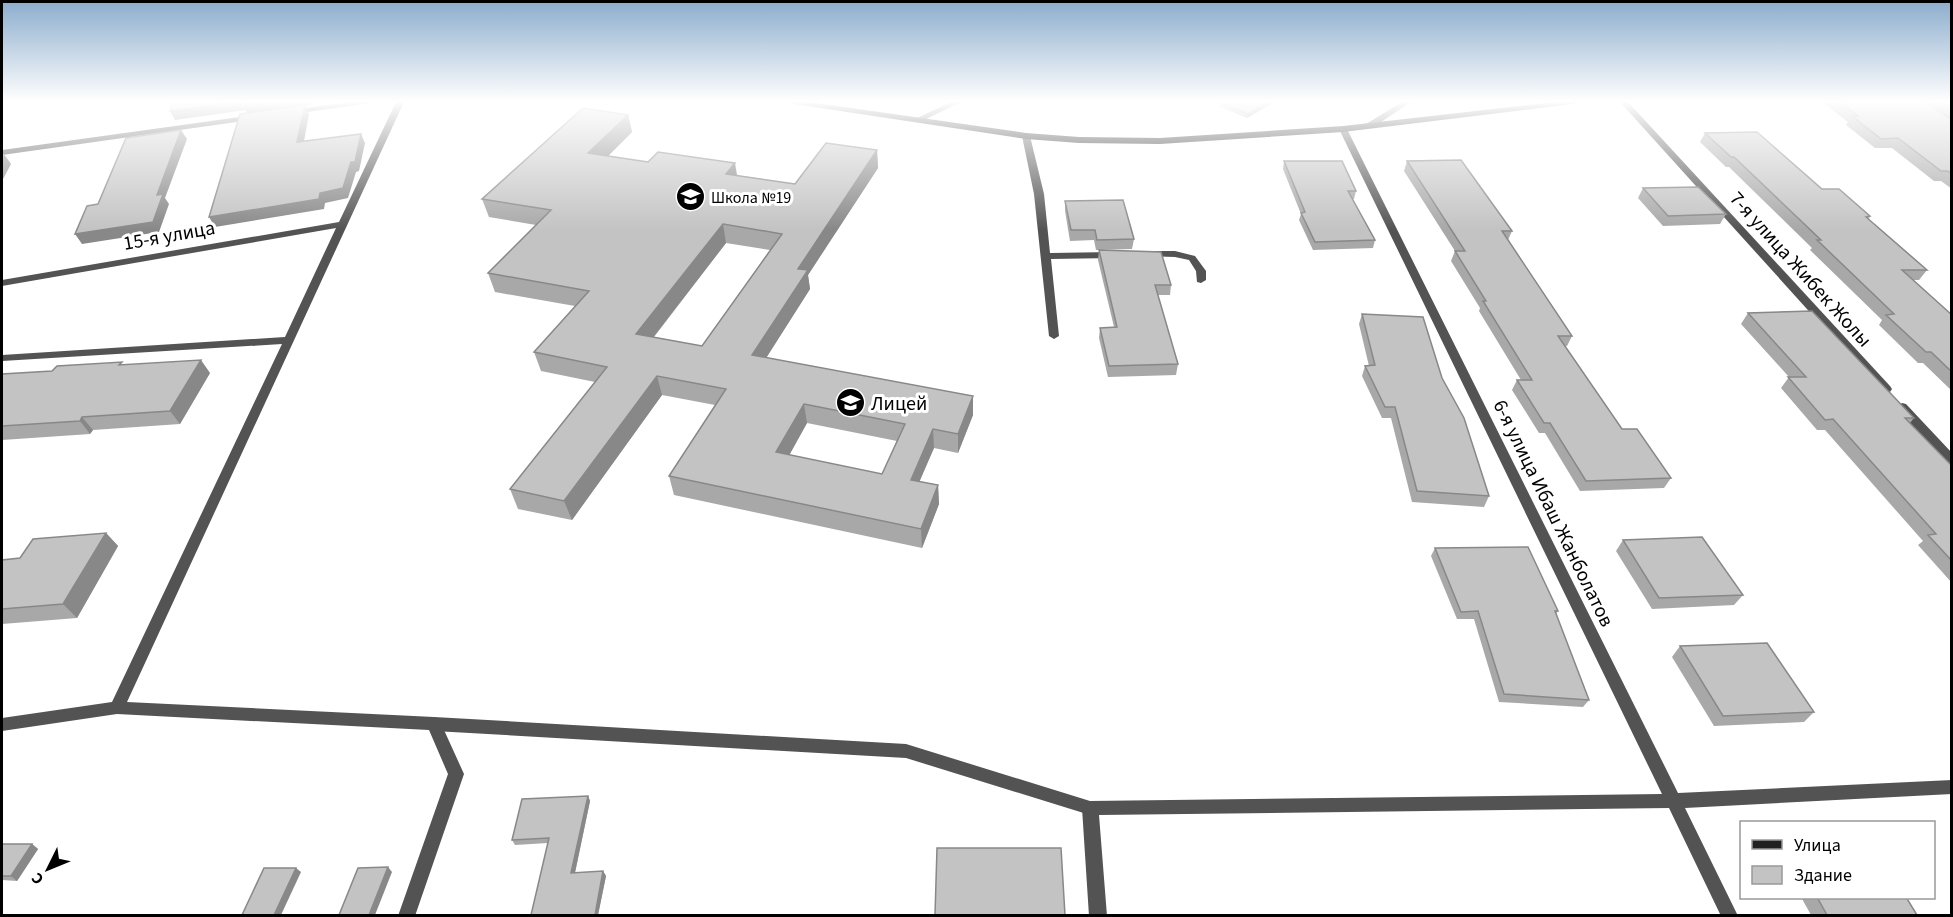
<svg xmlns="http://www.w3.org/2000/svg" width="1953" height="917" font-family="'Source Sans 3',sans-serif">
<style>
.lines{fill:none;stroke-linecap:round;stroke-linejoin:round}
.lane{fill:#535353;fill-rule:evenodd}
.street{fill:#535353;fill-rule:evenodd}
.secondary{fill:#202020;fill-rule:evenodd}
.wall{fill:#a8a8a8;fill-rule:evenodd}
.shaded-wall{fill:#888}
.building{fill:#c3c3c3;stroke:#888;stroke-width:1.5;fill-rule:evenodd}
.labels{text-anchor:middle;stroke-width:6;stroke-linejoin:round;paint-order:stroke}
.far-poi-label{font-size:16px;fill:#000;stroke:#fff;text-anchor:start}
.street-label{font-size:20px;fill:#000;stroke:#fff}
.poi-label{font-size:20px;fill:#000;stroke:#fff;text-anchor:start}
</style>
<rect width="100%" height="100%" fill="#fff"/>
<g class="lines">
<g class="lane">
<polygon points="1026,133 1030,136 1044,194 1050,253 1114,252 1119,255 1114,258 1051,259 1059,336 1054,339 1049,336 1034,194 1022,136"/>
<polygon points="1146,251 1175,251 1195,256 1206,271 1206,280 1201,283 1197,282 1196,271 1189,260 1175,257 1143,256 1141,254"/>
<polygon points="434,717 906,744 1090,801 1096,803 1098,808 1096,813 1090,815 906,758 434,731 429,729 427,724 429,719"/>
</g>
<g class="street">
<polygon points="349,102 369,102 365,104 292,114 288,112 292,110"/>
<polygon points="396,102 404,102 127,702 434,717 439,719 464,774 415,916 398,916 448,774 429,730 117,714 2,731 2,718 112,702 282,344 2,361 2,355 285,337 336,228 2,286 2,280 339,222"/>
<polygon points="951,102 961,102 920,122 913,120"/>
<polygon points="1402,102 1411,102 1372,128 1366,128 1366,124"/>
<polygon points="1620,102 1628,102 1890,386 1892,389 1890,392 1882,392"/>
<polygon points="254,115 257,115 257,119 2,155 2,150"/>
<polygon points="1343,126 1347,129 1678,793 1952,780 1952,794 1685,808 1738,916 1721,916 1669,808 1099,815 1107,916 1089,916 1082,808 1084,803 1090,801 1662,794 1339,129"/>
<polygon points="1902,403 1906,404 1952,453 1952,465 1948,464 1898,410 1896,407"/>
</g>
<polygon class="secondary" points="790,102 809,102 1026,133 1079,137 1160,138 1343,126 1554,102 1577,102 1573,104 1343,132 1160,144 1079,143 1026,139 794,104"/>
</g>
<g class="wall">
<polygon points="1222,102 1275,102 1247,118 1220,107 1220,103"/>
<polygon points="1822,102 1952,102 1952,189 1941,181 1934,181 1892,148 1875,148 1846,125 1848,122"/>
<path d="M628 115 632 132 608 156 795 184 877 150 878 168 808 275 810 289 766 358 973 396V415L958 453 934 448 919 481 938 485 939 504 922 548 674 495 669 476 715 405 662 395 572 520 518 509 510 489 595 382 541 371 534 352 575 306 495 292 488 273 536 225 489 217 482 199ZM726 243 770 250 702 346 654 337ZM807 423 897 441 882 474 789 455Z"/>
<polygon points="1705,133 1822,189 1870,216 1869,219 1927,270 1919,280 1913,280 1952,315 1952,391 1923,363 1918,363 1879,325 1882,320 1810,250 1812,248 1729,167 1726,167 1700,142"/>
<polygon points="1284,161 1356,191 1354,199 1352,199 1375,240 1373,248 1313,250 1299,220 1301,214 1283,169"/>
<polygon points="1407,161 1512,231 1508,240 1572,336 1567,346 1565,346 1622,429 1671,478 1664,488 1580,491 1545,433 1539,433 1512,390 1517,380 1521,380 1479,311 1480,308 1451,261 1455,251 1404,171"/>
<polygon points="1643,188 1726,214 1720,224 1663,226 1638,198"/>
<polygon points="1065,201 1134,239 1132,249 1096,250 1094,240 1070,241 1065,211"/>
<polygon points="1099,250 1171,285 1170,295 1158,295 1178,364 1176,375 1108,377 1099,338 1100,328 1114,327 1098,260"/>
<polygon points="1748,313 1914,418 1910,423 1952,466 1952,583 1918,545 1923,541 1825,430 1817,430 1781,388 1789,377 1741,324"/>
<polygon points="1362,314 1442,378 1489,496 1484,507 1412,502 1391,418 1382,418 1362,376 1365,366 1369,366 1359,324"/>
<polygon points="124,365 210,373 180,424 93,430 90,434 2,440 2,374 52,371"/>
<polygon points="106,533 118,546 77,618 2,624 2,560 20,558"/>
<polygon points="1623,540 1743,595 1734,605 1652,609 1616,551"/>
<polygon points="1435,548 1558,611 1556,614 1589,700 1583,707 1499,702 1474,619 1457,619 1431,556"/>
<polygon points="1680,646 1814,712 1804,722 1714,726 1672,657"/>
<polygon points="588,796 590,801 575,873 603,871 606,876 598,915 548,843 515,845 512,840"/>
<polygon points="2,844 32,844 38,849 17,881 2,880"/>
<polygon points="1801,897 1906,897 1917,915 1811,915"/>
</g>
<g class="shaded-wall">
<polygon points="236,102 312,102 311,105 305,106 309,114 302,152 247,114 246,110 175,120 170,111"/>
<polygon points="1268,102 1275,102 1247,118 1248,114"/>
<polygon points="628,115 632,132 593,171 588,153"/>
<polygon points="181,130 187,139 165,198 169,204 159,232 82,244 75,234 157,195"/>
<polygon points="361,134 365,143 359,171 356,172 348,198 325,203 324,209 215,227 209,217 320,193"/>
<polygon points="877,150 878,168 808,275 810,289 756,374 752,355 798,269"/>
<polygon points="4,154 11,164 2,181 2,159"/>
<polygon points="735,163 738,181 726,174"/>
<polygon points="723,224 726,243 641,353 636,334"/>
<polygon points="201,360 210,373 180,424 170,411"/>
<polygon points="657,376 662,395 572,520 564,501"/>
<polygon points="973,396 973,415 958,453 958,434"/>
<polygon points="804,404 807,423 780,472 776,452"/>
<polygon points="82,417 93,430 90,434 80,421"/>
<polygon points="933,429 934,448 912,499 911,480"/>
<polygon points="938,485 939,504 922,548 921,529"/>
<polygon points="106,533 118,546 77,618 63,604"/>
<polygon points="588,796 590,801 574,877 571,873"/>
<polygon points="32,844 38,849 17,881 11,876"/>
<polygon points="388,867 392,872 375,915 369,915"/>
<polygon points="296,868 301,872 281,915 274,915"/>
<polygon points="603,871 606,876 598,915 595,915"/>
</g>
<g class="building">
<polygon points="172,102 236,102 170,111"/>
<polygon points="244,102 264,102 243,105"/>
<polygon points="1222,102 1268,102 1248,114 1220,103"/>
<polygon points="1840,102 1925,102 1952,120 1952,174 1948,171 1941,171 1898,138 1881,139 1852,116 1858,116"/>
<polygon points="1941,102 1952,102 1952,110"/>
<polygon points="305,105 297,142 361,134 355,162 351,162 343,188 320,193 319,199 209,217 240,114"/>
<path d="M583 108 628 115 588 153 648 162 658 152 735 163 726 174 795 184 826 143 877 150 798 269 808 270 752 355 973 396 958 434 933 429 911 480 938 485 921 529 669 476 726 389 657 376 564 501 510 489 607 367 534 352 589 291 488 273 551 210 482 199ZM723 224 782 234 702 346 636 334ZM804 404 905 424 882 474 776 452Z"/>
<polygon points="181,130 157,195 163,194 153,222 75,234 87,206 98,204 126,138"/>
<polygon points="1757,132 1822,189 1839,189 1870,216 1866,217 1927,270 1902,270 1952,315 1952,372 1931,352 1926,352 1886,315 1894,314 1817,240 1821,240 1734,157 1731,157 1705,133"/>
<polygon points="1461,160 1512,231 1502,231 1572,336 1558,336 1622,429 1637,429 1671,478 1586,481 1550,423 1544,423 1517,380 1532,380 1483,301 1486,301 1455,251 1465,251 1407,161"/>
<polygon points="1284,161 1342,161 1356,191 1348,191 1375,240 1315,242 1301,213 1305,212"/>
<polygon points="1698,187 1726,214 1668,216 1643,188"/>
<polygon points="1123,200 1134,239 1097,240 1095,230 1071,230 1065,201"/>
<polygon points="1099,250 1161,252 1171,285 1155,285 1178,364 1109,366 1100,328 1117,327"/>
<polygon points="1812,311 1914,418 1905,418 1952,466 1952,561 1928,535 1936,534 1833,419 1825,420 1788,377 1806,377 1748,313"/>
<polygon points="1362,314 1423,317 1442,378 1464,418 1489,496 1417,491 1395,407 1385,407 1365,366 1375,365"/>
<polygon points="201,360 170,411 82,417 80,421 2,426 2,374 52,371 57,366 122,362 119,365"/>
<polygon points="106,533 63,604 2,609 2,560 20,558 33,539"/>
<polygon points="1702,537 1743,595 1659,598 1623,540"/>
<polygon points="1528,547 1558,611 1555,611 1589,700 1504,694 1478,611 1461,612 1435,548"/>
<polygon points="1767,643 1814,712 1723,716 1680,646"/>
<polygon points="588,796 571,873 603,871 595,915 531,915 549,838 512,840 522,799"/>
<polygon points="2,844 32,844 11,876 2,876"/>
<polygon points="937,848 1061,848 1065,915 935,915"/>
<polygon points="388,867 369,915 339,915 358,868"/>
<polygon points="264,868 296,868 274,915 242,915"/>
<polygon points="1817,897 1906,897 1917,915 1827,915"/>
</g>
<linearGradient id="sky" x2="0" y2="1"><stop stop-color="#8baccc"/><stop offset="0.44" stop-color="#fff"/><stop offset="1" stop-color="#fff" stop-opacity="0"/></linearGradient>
<rect width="1953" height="230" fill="url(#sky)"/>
<defs>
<symbol id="school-disc" viewBox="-11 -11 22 22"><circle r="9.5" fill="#000" stroke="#fff"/><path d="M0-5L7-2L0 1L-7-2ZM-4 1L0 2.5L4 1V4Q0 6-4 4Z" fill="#fff"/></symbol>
</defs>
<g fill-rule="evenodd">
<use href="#school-disc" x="674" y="180" width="33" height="33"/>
<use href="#school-disc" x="834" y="386" width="33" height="33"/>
</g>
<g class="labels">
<g class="far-poi-label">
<text x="711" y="203">Школа №19</text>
</g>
<g class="street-label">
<text transform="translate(169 235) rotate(-10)" y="7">15-я улица</text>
<text transform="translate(1801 269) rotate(48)" y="7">7-я улица Жибек Жолы</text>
<text transform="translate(1554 513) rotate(64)" y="7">6-я улица Ибаш Жанболатов</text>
</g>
<g class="poi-label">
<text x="871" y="410">Лицей</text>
</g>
</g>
<rect width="1953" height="917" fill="none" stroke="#000000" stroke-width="6"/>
<rect x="1740" y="821" width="195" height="78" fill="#ffffff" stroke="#999999" stroke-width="1.5"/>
<rect x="1752" y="840" width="30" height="9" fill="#202020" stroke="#999999" stroke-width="1.5"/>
<text x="1794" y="851" font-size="18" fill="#000000">Улица</text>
<rect x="1752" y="866" width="30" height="18" fill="#c3c3c3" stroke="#999999" stroke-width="1.5"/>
<text x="1794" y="881" font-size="18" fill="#000000">Здание</text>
<g transform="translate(48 869) rotate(227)" stroke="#ffffff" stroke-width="4.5" paint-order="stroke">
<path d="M0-4.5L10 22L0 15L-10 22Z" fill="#000000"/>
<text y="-9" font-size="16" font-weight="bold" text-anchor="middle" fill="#000000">С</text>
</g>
</svg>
